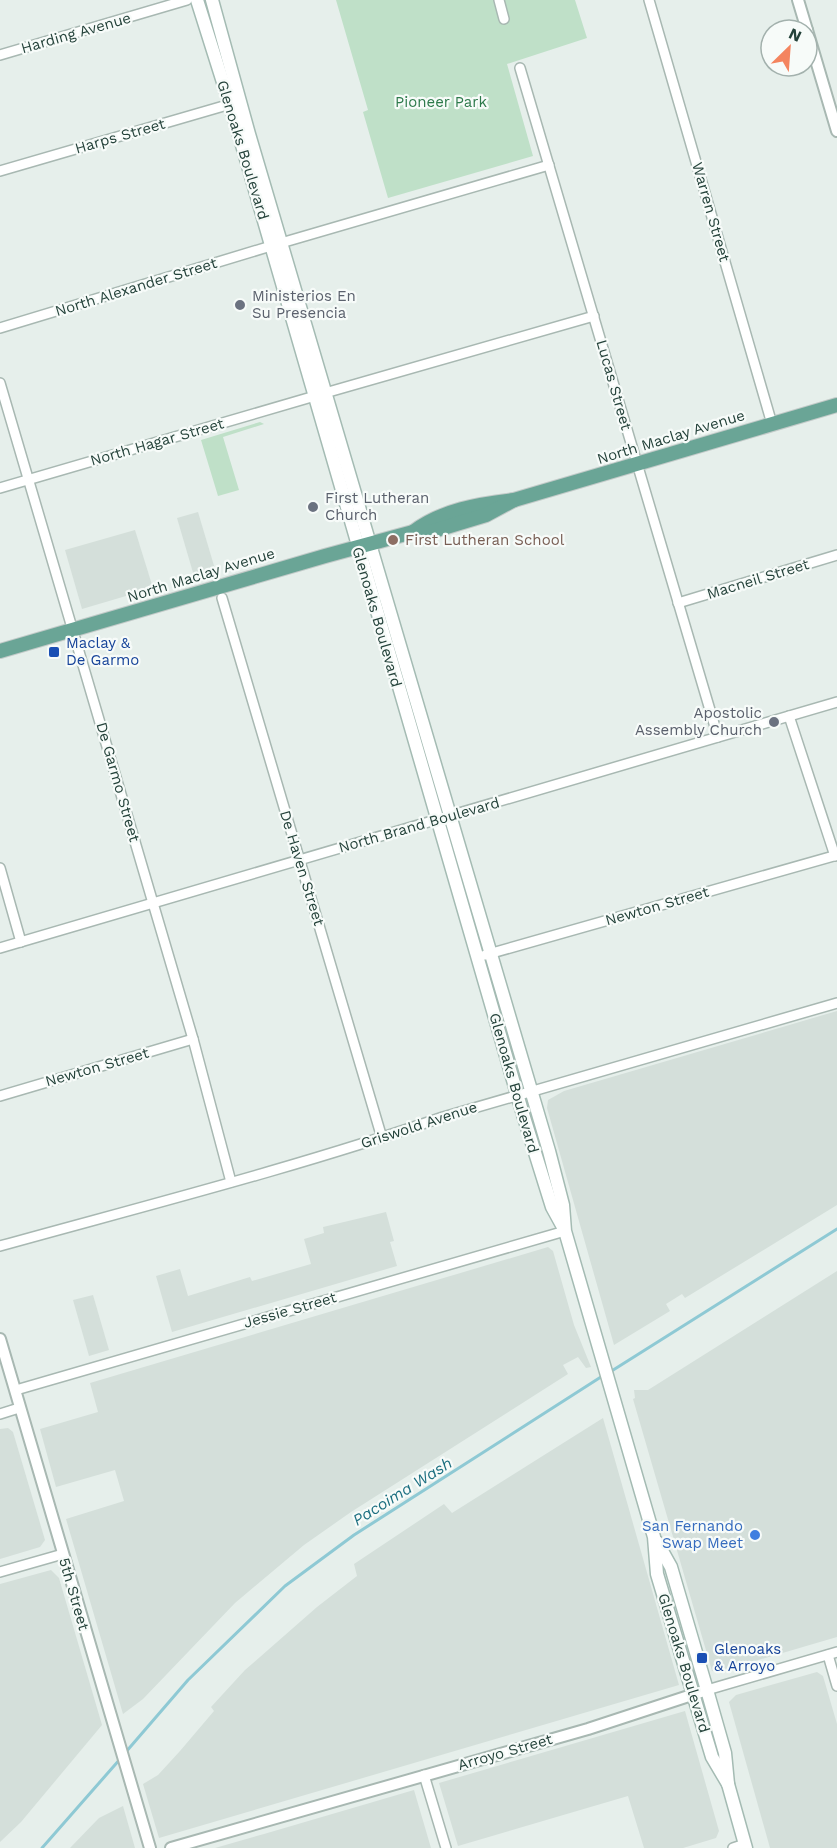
<svg xmlns="http://www.w3.org/2000/svg" width="837" height="1848" font-family="'Work Sans',sans-serif">
<style>
.built{fill:#d4dfda}
.green{fill:#bfe0c8}
.lines{fill:none;stroke-linecap:round;stroke-linejoin:round}
.stream{stroke:#8ec9d4;stroke-width:3}
.minor-casing{stroke:#a8b8b2;stroke-width:12}
.tertiary-casing{stroke:#a8b8b2;stroke-width:14}
.secondary-casing{stroke:#a4bbb3;stroke-width:15}
.primary-casing{stroke:#c2cac8;stroke-width:16}
.minor{stroke:#fff;stroke-width:9}
.tertiary{stroke:#fff;stroke-width:10}
.secondary{stroke:#fff;stroke-width:12}
.primary{stroke:#6aa596;stroke-width:14}
.worship-dot{fill:#6b7280;stroke:#f7fbf9;stroke-width:2}
.education-dot{fill:#8d6e63;stroke:#f7fbf9;stroke-width:2}
.transit-dot{fill:#1a4fb4;stroke:#f7fbf9;stroke-width:2}
.shop-dot{fill:#3f7fe0;stroke:#f7fbf9;stroke-width:2}
.labels{text-anchor:middle;stroke-width:4.5;stroke-linejoin:round;paint-order:stroke}
.street-label{font-size:15px;fill:#24423a;stroke:#f7fbf9}
.park-label{font-size:15px;fill:#2d7a4b;stroke:#f7fbf9}
.worship-label{font-size:15px;fill:#5b616d;stroke:#f7fbf9;text-anchor:start}
.education-label{font-size:15px;fill:#785e54;stroke:#f7fbf9;text-anchor:start}
.transit-label{font-size:15px;fill:#164399;stroke:#f7fbf9;text-anchor:start}
.shop-label{font-size:15px;fill:#366cbe;stroke:#f7fbf9;text-anchor:end}
.water-label{font-size:16px;font-style:italic;fill:#1c6f80;stroke:#f7fbf9}
</style>
<rect width="100%" height="100%" fill="#e6efeb"/>
<g class="built">
<polygon points="198,512 215,569 194,576 177,518"/>
<polygon points="135,530 153,588 82,609 65,550"/>
<polygon points="837,1011 837,1205 685,1298 682,1294 666,1304 670,1311 614,1345 547,1108 548,1100 564,1091"/>
<polygon points="386,1212 394,1241 390,1242 397,1266 172,1332 156,1276 180,1269 188,1296 250,1277 252,1281 311,1264 304,1239 324,1233 323,1227"/>
<polygon points="548,1247 553,1251 574,1325 591,1367 586,1368 578,1357 563,1365 568,1374 351,1512 304,1545 235,1603 143,1699 123,1714 66,1519 124,1501 115,1470 56,1487 40,1429 98,1412 90,1383"/>
<polygon points="837,1271 837,1637 717,1672 712,1671 633,1399 635,1398 634,1390 648,1390"/>
<polygon points="93,1295 109,1350 89,1356 73,1300"/>
<polygon points="603,1418 679,1685 159,1838 143,1784 158,1775 180,1751 214,1711 211,1707 245,1670 317,1607 357,1576 354,1564 444,1504 452,1513"/>
<polygon points="8,1428 13,1432 45,1540 40,1547 0,1559 0,1429"/>
<polygon points="51,1570 59,1578 102,1725 21,1822 0,1842 0,1584"/>
<polygon points="817,1672 823,1676 837,1724 837,1848 770,1848 729,1702 736,1695"/>
<polygon points="685,1711 719,1831 716,1838 683,1848 644,1848 628,1796 458,1846 439,1783"/>
<polygon points="414,1790 431,1848 215,1848 264,1834"/>
<polygon points="123,1806 135,1848 70,1848 99,1818"/>
</g>
<g class="green">
<polygon points="336,0 575,0 587,38 507,64 533,156 388,198 363,112 368,110"/>
<polygon points="260,422 264,424 223,437 239,490 218,496 201,440"/>
</g>
<g class="lines">
<g class="stream">
<polyline points="610,1372 837,1229"/>
<polyline points="125,1753 188,1680 285,1586 354,1535 604,1375"/>
<polyline points="42,1848 121,1758"/>
</g>
<defs>
<g id="minor">
<polyline points="499,0 504,19"/>
<polyline points="649,0 772,424"/>
<polyline points="0,55 187,0"/>
<polyline points="520,68 718,737"/>
<polyline points="0,171 234,103"/>
<polyline points="281,243 549,165"/>
<polyline points="0,328 271,246"/>
<polyline points="0,383 193,1039 231,1182"/>
<polyline points="325,393 594,316"/>
<polyline points="0,488 315,396"/>
<polyline points="222,598 382,1138"/>
<polyline points="678,603 837,555"/>
<polyline points="789,716 835,856"/>
<polyline points="0,868 21,942"/>
<polyline points="0,948 837,702"/>
<polyline points="485,955 837,855"/>
<polyline points="0,1096 193,1039"/>
<path d="M0 1246C148 1205 298 1167 443 1117L837 1003"/>
<polyline points="16,1390 565,1231"/>
<polyline points="0,1414 19,1408"/>
<polyline points="0,1572 63,1554"/>
<polyline points="828,1655 837,1686"/>
<polyline points="707,1690 837,1652"/>
<polyline points="424,1775 446,1848"/>
<polyline points="733,1848 745,1844"/>
</g>
<g id="tertiary">
<polyline points="798,0 807,30"/>
<polyline points="807,30 837,131"/>
<polyline points="0,1339 150,1848"/>
<polyline points="171,1848 588,1729 707,1690"/>
</g>
<g id="secondary">
<polyline points="197,0 233,114 522,1111 552,1207 563,1227"/>
<polyline points="212,0 249,134 549,1151 563,1205 565,1231 654,1537 657,1574 712,1757 728,1784"/>
<polyline points="657,1542 671,1567 707,1690 725,1753 728,1784 746,1848"/>
</g>
<g id="primary">
<path d="M413 532C442 510 479 504 514 500L837 405"/>
<polyline points="0,651 325,556 413,532 430,532 486,515 514,500"/>
</g>
</defs>
<use href="#minor" class="minor-casing"/>
<use href="#tertiary" class="tertiary-casing"/>
<use href="#secondary" class="secondary-casing"/>
<use href="#primary" class="primary-casing"/>
<use href="#minor" class="minor"/>
<use href="#tertiary" class="tertiary"/>
<use href="#secondary" class="secondary"/>
<use href="#primary" class="primary"/>
</g>
<g class="worship-dot">
<circle cx="240" cy="305" r="6"/>
<circle cx="313" cy="507" r="6"/>
<circle cx="774" cy="722" r="6"/>
</g>
<circle class="education-dot" cx="393" cy="540" r="6"/>
<g class="transit-dot">
<rect x="48" y="646" width="12" height="12" rx="3"/>
<rect x="696" y="1652" width="12" height="12" rx="3"/>
</g>
<circle class="shop-dot" cx="755" cy="1535" r="6"/>
<g class="labels">
<g class="street-label">
<text transform="translate(76 33) rotate(-16)" y="5">Harding Avenue</text>
<text transform="translate(120 136) rotate(-16)" y="5">Harps Street</text>
<text transform="translate(243 150) rotate(73)" y="5">Glenoaks Boulevard</text>
<text transform="translate(711 212) rotate(74)" y="5">Warren Street</text>
<text transform="translate(136 287) rotate(-17)" y="5">North Alexander Street</text>
<text transform="translate(614 385) rotate(74)" y="5">Lucas Street</text>
<text transform="translate(671 437) rotate(-17)" y="5">North Maclay Avenue</text>
<text transform="translate(157 442) rotate(-16)" y="5">North Hagar Street</text>
<text transform="translate(201 575) rotate(-17)" y="5">North Maclay Avenue</text>
<text transform="translate(758 579) rotate(-17)" y="5">Macneil Street</text>
<text transform="translate(377 617) rotate(74)" y="5">Glenoaks Boulevard</text>
<text transform="translate(118 782) rotate(74)" y="5">De Garmo Street</text>
<text transform="translate(419 825) rotate(-16)" y="5">North Brand Boulevard</text>
<text transform="translate(302 868) rotate(73)" y="5">De Haven Street</text>
<text transform="translate(657 906) rotate(-16)" y="5">Newton Street</text>
<text transform="translate(97 1067) rotate(-16)" y="5">Newton Street</text>
<text transform="translate(514 1083) rotate(74)" y="5">Glenoaks Boulevard</text>
<text transform="translate(419 1125) rotate(-18)" y="5">Griswold Avenue</text>
<text transform="translate(290 1310) rotate(-16)" y="5">Jessie Street</text>
<text transform="translate(74 1594) rotate(74)" y="5">5th Street</text>
<text transform="translate(684 1663) rotate(73)" y="5">Glenoaks Boulevard</text>
<text transform="translate(505 1752) rotate(-16)" y="5">Arroyo Street</text>
</g>
<g class="park-label">
<text x="441" y="107">Pioneer Park</text>
</g>
<g class="worship-label">
<text x="252" y="301">Ministerios En<tspan x="252" dy="17">Su Presencia</tspan></text>
<text x="325" y="503">First Lutheran<tspan x="325" dy="17">Church</tspan></text>
<text x="762" y="718" text-anchor="end">Apostolic<tspan x="762" dy="17">Assembly Church</tspan></text>
</g>
<g class="education-label">
<text x="405" y="545">First Lutheran School</text>
</g>
<g class="transit-label">
<text x="66" y="648">Maclay &amp;<tspan x="66" dy="17">De Garmo</tspan></text>
<text x="714" y="1654">Glenoaks<tspan x="714" dy="17">&amp; Arroyo</tspan></text>
</g>
<g class="shop-label">
<text x="743" y="1531">San Fernando<tspan x="743" dy="17">Swap Meet</tspan></text>
</g>
<g class="water-label">
<text transform="translate(402 1491) rotate(-32)" y="6">Pacoima Wash</text>
</g>
</g>
<g transform="translate(789 48) rotate(25)"><circle r="28" fill="#f7fbf9" stroke="#a3b1ad" stroke-width="1.5"/>
<path d="M0-4.5L10 22L0 15L-10 22Z" fill="#f4845f"/>
<text y="-9" font-size="16" font-weight="bold" text-anchor="middle" fill="#24423a">N</text>
</g>
</svg>
